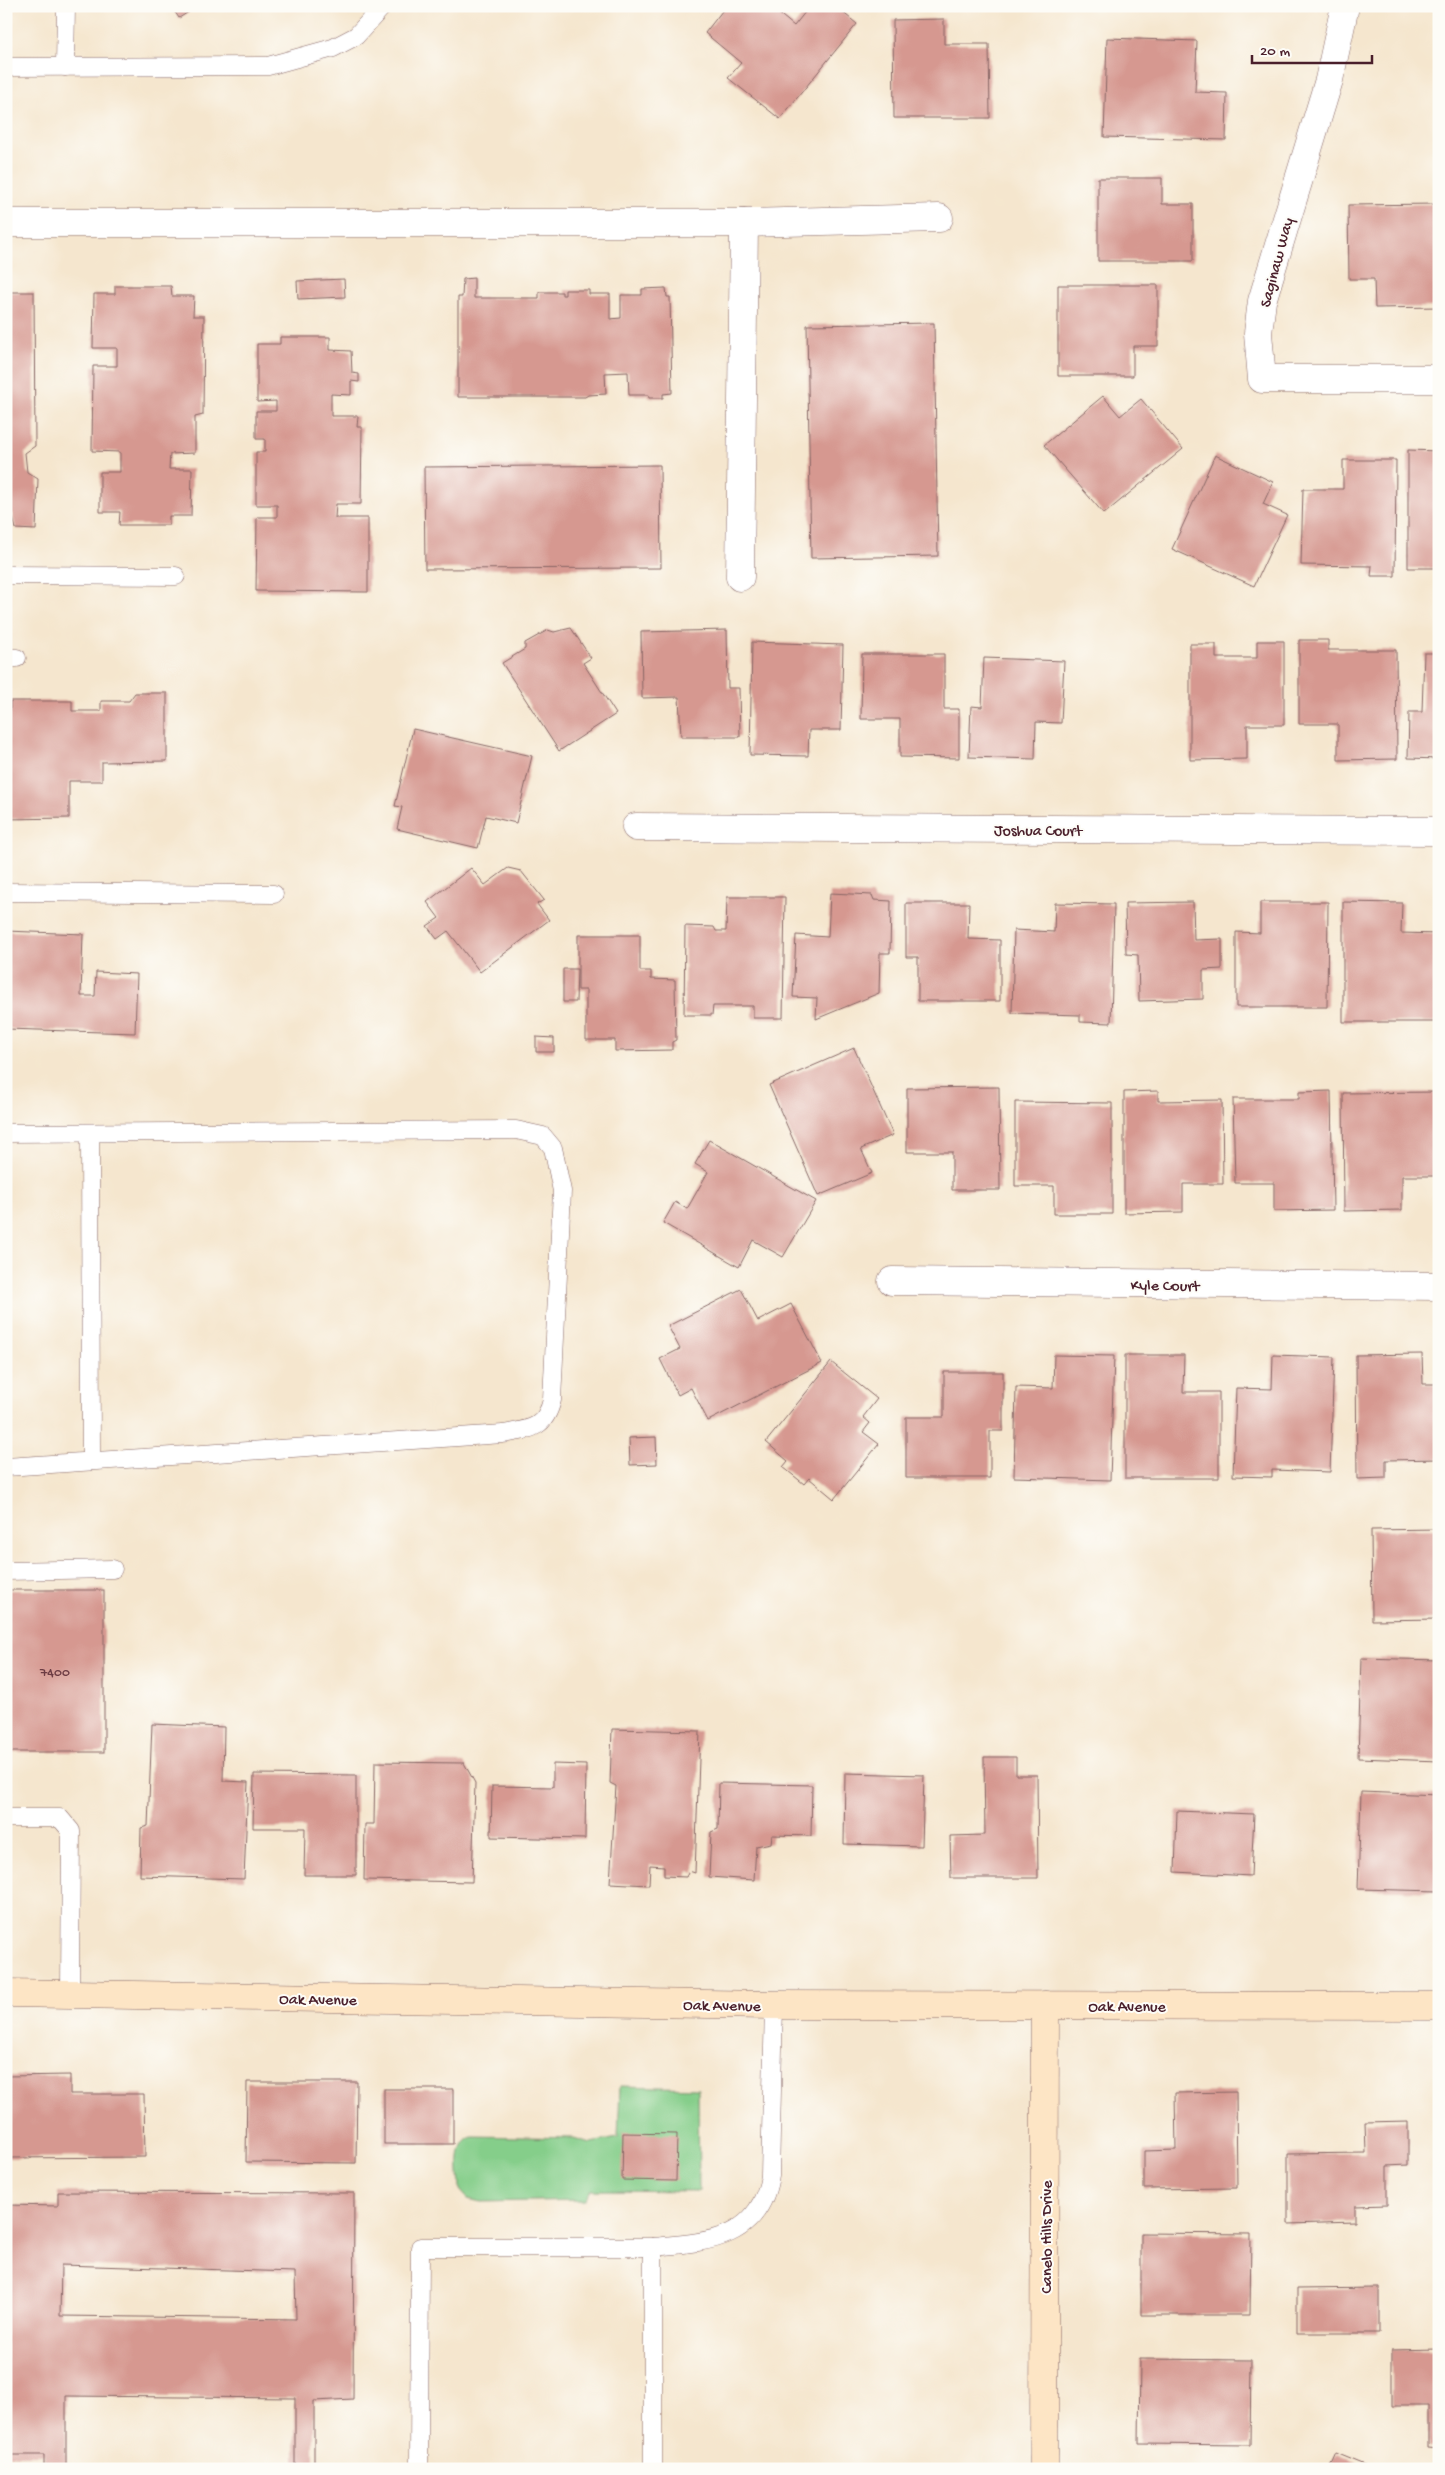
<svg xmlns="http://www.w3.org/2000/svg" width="1445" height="2475" font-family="'Gochi Hand',sans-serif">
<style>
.green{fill:#85ce8a;stroke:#68765a}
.building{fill:#d69890;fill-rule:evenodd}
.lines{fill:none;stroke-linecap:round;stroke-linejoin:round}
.lane-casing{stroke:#866564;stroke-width:19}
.street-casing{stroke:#866564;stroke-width:29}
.secondary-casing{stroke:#866564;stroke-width:29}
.lane{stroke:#fff;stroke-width:18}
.street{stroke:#fff;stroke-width:28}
.secondary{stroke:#fde5c5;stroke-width:28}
.labels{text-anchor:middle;stroke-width:4;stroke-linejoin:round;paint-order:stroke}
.number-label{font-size:14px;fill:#6d3d44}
.street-label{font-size:16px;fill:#4a1f2b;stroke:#fdfcf7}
</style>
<rect width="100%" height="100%" fill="#fdfcf7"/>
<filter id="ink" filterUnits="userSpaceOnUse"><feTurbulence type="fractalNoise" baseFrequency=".02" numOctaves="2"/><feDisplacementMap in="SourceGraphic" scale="10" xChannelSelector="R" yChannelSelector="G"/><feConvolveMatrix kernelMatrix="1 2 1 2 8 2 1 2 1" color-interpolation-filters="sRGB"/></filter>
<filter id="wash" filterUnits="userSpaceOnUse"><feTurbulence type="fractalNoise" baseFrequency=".0096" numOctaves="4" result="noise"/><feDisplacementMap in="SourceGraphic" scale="20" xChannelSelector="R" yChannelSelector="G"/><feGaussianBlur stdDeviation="1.12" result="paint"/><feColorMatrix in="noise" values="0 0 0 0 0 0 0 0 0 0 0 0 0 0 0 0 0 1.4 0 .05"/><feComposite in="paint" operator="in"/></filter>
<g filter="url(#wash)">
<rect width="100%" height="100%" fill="#f5e6ce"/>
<path class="green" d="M620 2086 698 2088 699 2191 591 2190 585 2200 481 2202 468 2199 460 2190C460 2173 453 2143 472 2136L574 2138 590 2143 618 2138Z"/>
<g id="blocks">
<g class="building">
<polygon points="171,6 198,6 179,18"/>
<polygon points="726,6 770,6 794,26 810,6 835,6 857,24 780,119 728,78 741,63 705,33"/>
<polygon points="944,19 944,44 989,44 990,118 894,118 893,20"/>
<polygon points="1107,38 1197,41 1195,92 1227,93 1226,140 1104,137"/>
<polygon points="1098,178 1162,178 1162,204 1193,204 1193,261 1098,261"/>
<polygon points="1439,204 1439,307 1375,308 1374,279 1349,279 1348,205"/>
<polygon points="474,278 474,298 539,298 539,292 562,292 562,295 565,295 565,290 589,290 589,294 610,294 610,319 621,318 621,295 642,295 642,289 666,288 667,297 670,297 672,393 663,394 663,398 649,398 648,395 629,395 628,372 605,373 606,394 588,395 585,397 458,397 458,297 462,297 463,279"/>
<polygon points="344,279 345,297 298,299 297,281"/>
<polygon points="1058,285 1158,285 1158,346 1133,346 1133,376 1058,376"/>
<polygon points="115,286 171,286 172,296 194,296 193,316 204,316 203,415 195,417 195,453 170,454 169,469 192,469 191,516 169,516 169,525 119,525 120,512 100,512 100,472 120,472 120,452 92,451 93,366 117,366 117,348 93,348 94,294 115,294"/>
<polygon points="6,292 34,292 35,446 25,453 27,472 38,479 36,530 16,529 12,514 6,514"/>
<polygon points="934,323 938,556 811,558 807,325"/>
<polygon points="280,337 330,337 330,350 351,351 352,373 359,374 359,382 351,381 351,395 331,394 331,416 358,416 357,427 362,427 361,504 336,504 335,518 368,518 368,592 256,591 257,517 277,517 277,505 256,505 256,452 265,452 265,439 256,439 256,411 276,411 276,401 257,402 257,344 280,344"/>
<polygon points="1103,396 1120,416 1141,399 1183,449 1104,514 1044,445"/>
<polygon points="1408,450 1439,451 1439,568 1408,568"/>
<polygon points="1215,455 1273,482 1263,504 1287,515 1254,586 1172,549"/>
<polygon points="1343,460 1396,460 1395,576 1371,576 1372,566 1301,565 1303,489 1343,489"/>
<polygon points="660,465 661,568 425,569 424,467"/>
<polygon points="571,628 591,658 583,663 616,714 559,751 502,663 525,649 525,643 548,630 554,632"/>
<polygon points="727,630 728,688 739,688 740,737 681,737 679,697 642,698 641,632"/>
<polygon points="1299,640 1328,640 1328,650 1396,650 1397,759 1338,760 1338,724 1299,724"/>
<polygon points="1257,641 1284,641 1284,725 1247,725 1247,759 1190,760 1190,644 1216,644 1216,658 1257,658"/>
<polygon points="752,642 843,645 841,730 809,730 808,756 750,755"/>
<polygon points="1424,653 1439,653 1439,759 1408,758 1409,712 1422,712"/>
<polygon points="862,654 944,654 944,709 959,709 959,758 900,757 900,719 861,719"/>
<polygon points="984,658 1064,661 1061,723 1036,722 1035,759 969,757 971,706 982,707"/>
<polygon points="135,693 167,693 167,761 102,762 102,781 69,781 69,818 6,819 6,711 10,711 10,701 72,701 72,711 101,711 101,701 129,701"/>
<polygon points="413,729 532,756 516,823 486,816 478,848 397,829 402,807 395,806"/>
<polygon points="471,868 485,885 508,868 521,871 544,900 537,904 549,920 480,972 448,931 437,939 427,926 439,918 427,902"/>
<polygon points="830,893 872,895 874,900 891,901 890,953 880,953 879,993 816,1019 817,998 793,997 796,935 828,937"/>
<polygon points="727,897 785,897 783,1018 753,1018 753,1006 713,1006 712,1015 684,1015 685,926 714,927 716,931 726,931"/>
<polygon points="1193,902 1194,940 1222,939 1222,969 1203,970 1203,999 1139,1001 1138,955 1126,954 1125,903"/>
<polygon points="1260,902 1328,902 1327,1007 1236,1007 1236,932 1260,933"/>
<polygon points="1343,902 1402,903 1401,933 1439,934 1439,1022 1343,1022"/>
<polygon points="906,903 969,903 968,939 1000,940 1000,1001 918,1001 918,957 906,957"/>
<polygon points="1055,903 1114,904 1111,1023 1080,1022 1080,1015 1012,1013 1014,930 1054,932"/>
<polygon points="6,931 83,934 81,996 95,996 96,972 137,974 135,1033 6,1029"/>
<polygon points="578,935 640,935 640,971 651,971 651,979 675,980 676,1040 672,1042 672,1050 615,1051 615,1040 586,1040 586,990 578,990"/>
<polygon points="563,969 577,969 576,1002 563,1002"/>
<polygon points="536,1037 554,1038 554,1052 536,1052"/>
<polygon points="854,1048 893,1135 861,1149 872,1173 818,1196 769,1085"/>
<polygon points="999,1087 1000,1190 952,1190 952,1152 907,1152 907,1088"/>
<polygon points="1158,1091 1158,1101 1222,1100 1223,1184 1183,1184 1183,1212 1124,1213 1124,1092"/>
<polygon points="1331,1091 1333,1210 1274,1211 1274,1183 1235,1183 1233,1099 1299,1099 1299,1092"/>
<polygon points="1438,1092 1438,1176 1402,1176 1402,1210 1344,1211 1343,1093"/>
<polygon points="1015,1102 1112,1103 1112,1214 1054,1214 1054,1186 1015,1186"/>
<polygon points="709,1140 816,1201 783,1257 753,1240 739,1267 663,1223 675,1202 687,1209 708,1172 695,1164"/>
<polygon points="741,1289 758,1321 791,1304 822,1363 708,1421 691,1388 678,1395 660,1359 680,1349 668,1326"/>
<polygon points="1422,1354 1423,1384 1439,1384 1439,1459 1386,1460 1386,1478 1357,1479 1356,1355"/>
<polygon points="1054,1355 1114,1356 1110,1480 1014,1477 1016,1387 1053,1388"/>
<polygon points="1125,1355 1184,1355 1183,1392 1219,1392 1219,1478 1125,1478"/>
<polygon points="1273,1355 1334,1357 1330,1472 1272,1470 1272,1477 1233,1476 1236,1388 1272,1389"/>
<polygon points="831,1362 877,1399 863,1417 870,1423 863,1432 879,1444 834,1499 809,1478 804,1484 783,1467 788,1461 766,1442"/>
<polygon points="944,1372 1003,1372 1003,1431 990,1431 990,1478 906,1478 906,1417 944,1417"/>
<polygon points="656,1437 657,1464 630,1465 629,1438"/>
<polygon points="1439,1529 1439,1619 1372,1620 1371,1530"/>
<rect x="6" y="1590" width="98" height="162"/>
<polygon points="1361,1658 1439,1660 1439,1761 1358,1758"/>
<polygon points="152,1724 224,1727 223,1781 248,1782 244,1879 140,1876 141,1828 148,1826"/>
<polygon points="612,1729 700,1731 695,1873 689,1871 686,1877 664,1876 664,1866 650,1865 649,1885 610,1883 616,1786 610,1783"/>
<polygon points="984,1757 1016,1757 1016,1775 1037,1775 1038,1878 951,1878 950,1836 985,1835"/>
<polygon points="375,1762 464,1763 475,1783 472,1882 364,1880 365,1824 374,1824"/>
<polygon points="553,1764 586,1765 585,1839 491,1837 492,1786 553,1787"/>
<polygon points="845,1773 924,1775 922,1846 844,1844"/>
<polygon points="254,1774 356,1775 356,1875 304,1875 305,1828 253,1828"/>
<polygon points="719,1783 812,1785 811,1836 772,1835 771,1843 756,1846 754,1880 709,1877 711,1832 718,1829"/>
<polygon points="1361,1792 1439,1795 1439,1891 1358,1889"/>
<polygon points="1177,1811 1254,1814 1251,1876 1175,1872"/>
<polygon points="70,2075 70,2094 144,2094 145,2157 6,2158 6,2076"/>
<polygon points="247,2082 357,2082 356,2163 246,2162"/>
<rect x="384" y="2089" width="69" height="55"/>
<polygon points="1236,2092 1237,2188 1144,2189 1144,2151 1176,2150 1175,2093"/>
<polygon points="1408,2121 1408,2165 1387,2166 1387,2205 1355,2206 1355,2222 1288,2224 1288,2154 1366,2153 1365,2122"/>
<polygon points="623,2133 677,2134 676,2181 622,2180"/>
<path d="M58 2192 354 2193 353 2399 314 2401V2469H295V2398L66 2396V2469H44V2455H6V2205L58 2206ZM61 2265 295 2272 296 2319 60 2316Z"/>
<polygon points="1141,2233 1251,2234 1250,2315 1141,2315"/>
<polygon points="1379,2288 1379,2333 1297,2333 1297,2289"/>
<polygon points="1439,2349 1439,2448 1428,2447 1428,2406 1392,2406 1392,2350"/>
<polygon points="1140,2359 1251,2360 1250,2445 1139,2444"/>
<polygon points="1336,2453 1375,2469 1329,2469"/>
</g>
</g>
</g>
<g filter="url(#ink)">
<use href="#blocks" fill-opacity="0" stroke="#866564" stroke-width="1"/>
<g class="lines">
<defs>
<g id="lane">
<polyline points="6,67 268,66 333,48 356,36 383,6"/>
<polyline points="65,67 66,6"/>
<polyline points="6,575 176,576"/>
<polyline points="6,658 17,658"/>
<polyline points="6,892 274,894"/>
<path d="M6 1133 516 1130 543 1136 553 1148 562 1191 552 1400C545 1429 530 1429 503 1434L6 1467"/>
<polyline points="90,1133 91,1461"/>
<polyline points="6,1571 113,1569"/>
<polyline points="6,1818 60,1818 71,1831 70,1994"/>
<polyline points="653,2247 653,2469"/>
<path d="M419 2469 420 2247H653C708 2242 759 2240 770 2176L774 2005"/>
</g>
<g id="street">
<polyline points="1345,6 1329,80 1262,301 1258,333 1262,379 1439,379"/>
<polyline points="6,223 744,223 740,577"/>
<polyline points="744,223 939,218"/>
<polyline points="636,827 1439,831"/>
<polyline points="892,1281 1439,1286"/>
</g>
<g id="secondary">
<polyline points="6,1993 774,2005 1439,2006"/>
<polyline points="1044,2469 1045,2005"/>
</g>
</defs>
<use href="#lane" class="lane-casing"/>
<use href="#street" class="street-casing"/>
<use href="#secondary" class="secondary-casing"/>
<use href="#lane" class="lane"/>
<use href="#street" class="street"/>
<use href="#secondary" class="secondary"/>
</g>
</g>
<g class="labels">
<g class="number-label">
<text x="55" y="1676">7400</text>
</g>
<g class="street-label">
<text transform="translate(1275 262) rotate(-75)" y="6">Saginaw Way</text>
<text x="1038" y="835">Joshua Court</text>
<text transform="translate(1165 1284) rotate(1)" y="6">Kyle Court</text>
<text transform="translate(318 1998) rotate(1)" y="6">Oak Avenue</text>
<text transform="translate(722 2004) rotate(1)" y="6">Oak Avenue</text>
<text x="1127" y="2011">Oak Avenue</text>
<text transform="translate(1045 2237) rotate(-90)" y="6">Canelo Hills Drive</text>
</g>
</g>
<rect width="1445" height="2475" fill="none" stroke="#fdfcf7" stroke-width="25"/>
<path d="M1252 55v8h120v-8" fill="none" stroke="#4a1f2b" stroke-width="2.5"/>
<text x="1260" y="55" font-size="15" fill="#4a1f2b" stroke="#fdfcf7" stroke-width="4" paint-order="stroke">20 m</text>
</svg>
